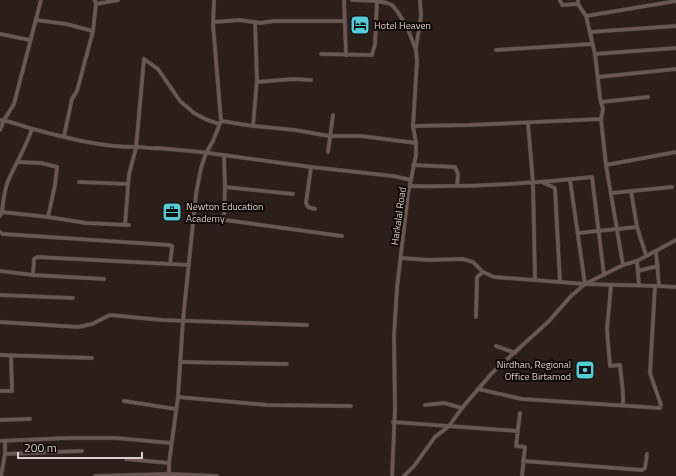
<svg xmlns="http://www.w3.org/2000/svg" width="676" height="476" font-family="'Titillium Web',sans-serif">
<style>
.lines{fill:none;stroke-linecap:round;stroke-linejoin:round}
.minor-casing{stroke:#473b38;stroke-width:4.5}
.minor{stroke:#695752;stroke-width:3.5}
.labels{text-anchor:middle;stroke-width:4;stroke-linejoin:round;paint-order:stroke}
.poi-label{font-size:10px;fill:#d9cfcb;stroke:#100907;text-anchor:start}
.street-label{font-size:10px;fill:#d9cfcb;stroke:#100907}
</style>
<rect width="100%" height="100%" fill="#2c1e19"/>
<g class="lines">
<defs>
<g id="minor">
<polyline points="95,0 96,4 118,0"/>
<polyline points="344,0 346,55"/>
<polyline points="352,0 377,1 387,3 392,5 397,11 407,27 416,50 417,61 413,126 416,143 416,155 408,194 397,288 394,335 395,409 392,476"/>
<polyline points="560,0 562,5 578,4"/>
<polyline points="578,0 578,4 586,16 595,54 600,98 603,109 601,119 606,165 623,265"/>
<polyline points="586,16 676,1"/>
<polyline points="36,20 66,24 93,31"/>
<polyline points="214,22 240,20 260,23 274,21 345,21"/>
<polyline points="590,32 676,26"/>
<polyline points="0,34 30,40"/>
<polyline points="416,48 421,16 420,0"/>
<polyline points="496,50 592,44"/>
<polyline points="321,54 372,55 375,44 377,1"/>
<polyline points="595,54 676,48"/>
<polyline points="144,59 158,69 180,101 194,113 205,119 219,124"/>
<polyline points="598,77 676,69"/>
<polyline points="257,82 293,79 311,80"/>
<polyline points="601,102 648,97"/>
<path d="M0 120C11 121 22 126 33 129 66 138 105 148 139 147 145 147 150 149 157 148L201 152 311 167 393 176 411 180"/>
<polyline points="221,121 253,126 295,130 329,136 361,136 416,143"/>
<polyline points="528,123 533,183 535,280"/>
<polyline points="253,126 257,80 255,22"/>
<polyline points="413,126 470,125 601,119"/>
<polyline points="0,130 4,120 14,104 41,0"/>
<polyline points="64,136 72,99 77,91 93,31 96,4"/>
<polyline points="328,152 333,115"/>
<polyline points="224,155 225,187 224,218 225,220 342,236"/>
<polyline points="413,165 455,167 458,174 457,186"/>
<polyline points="606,165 676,152"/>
<polyline points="311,167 306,203 308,207 315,209"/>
<polyline points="570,180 585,284"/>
<polyline points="79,182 128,184"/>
<polyline points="544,183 555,188 560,282"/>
<path d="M410 186C471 187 531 184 592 177L604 275"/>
<polyline points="225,187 293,194"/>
<polyline points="631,191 637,227 646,255"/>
<polyline points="612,193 672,187"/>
<path d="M2 212C3 202 4 191 8 181 16 163 26 147 32 129"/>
<polyline points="0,216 2,212 48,217 55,185 57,167 41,163 17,162"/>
<polyline points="48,217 86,223 129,225"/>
<polyline points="125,225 129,174 136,148 144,59"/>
<polyline points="0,232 3,234 169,245 172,246 172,248 170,264 189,265"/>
<polyline points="578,233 637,227"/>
<polyline points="656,251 659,286"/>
<polyline points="401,258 428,260 463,259 473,262 483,272 494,277 585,284 659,286 676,287"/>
<polyline points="637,261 639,285"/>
<polyline points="0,271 33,275"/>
<polyline points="638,271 658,266"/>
<polyline points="104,279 33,275 34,259 37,257 170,264"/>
<path d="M611 285 607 329 610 366 620 365C621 378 624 391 623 404"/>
<polyline points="655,286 650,373 661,405"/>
<polyline points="0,295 73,298"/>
<polyline points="476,317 477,277 483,272"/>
<polyline points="0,322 78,327 92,324 110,315 162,320 307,325"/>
<polyline points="496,346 515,353"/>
<polyline points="0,355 92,358"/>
<polyline points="181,362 287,364"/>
<polyline points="478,389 522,399 660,408"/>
<polyline points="0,391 12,391 11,356"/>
<polyline points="178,397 267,405 351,406"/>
<polyline points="124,401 176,409"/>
<polyline points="425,405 444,403 462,408"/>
<polyline points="520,413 516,446 525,447 522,476"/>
<polyline points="0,420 30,419"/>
<polyline points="393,422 517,431"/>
<polyline points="0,441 68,438 116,438 171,443"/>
<polyline points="5,441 5,454 82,451"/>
<polyline points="126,459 169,463"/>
<polyline points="523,461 642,470 645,468 647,454"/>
<polyline points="1,476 5,454"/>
<polyline points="95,476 169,474 217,476"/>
<polyline points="169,476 169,463 178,397 183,320 196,194 201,168 206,153 213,141 221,121 213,24 214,0"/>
<polyline points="404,476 414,466 435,437 449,426 462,408 492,373 549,321 571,296 585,284 623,265 637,261 676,240"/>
</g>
</defs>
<use href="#minor" class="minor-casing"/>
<use href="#minor" class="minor"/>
</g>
<defs>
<symbol id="hotel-square" viewBox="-11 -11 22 22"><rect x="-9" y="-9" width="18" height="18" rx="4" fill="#52ccd6" stroke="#100907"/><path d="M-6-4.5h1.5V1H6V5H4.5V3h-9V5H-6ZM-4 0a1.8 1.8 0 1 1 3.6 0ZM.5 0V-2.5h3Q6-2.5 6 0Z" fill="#111"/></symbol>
<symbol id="office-square" viewBox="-11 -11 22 22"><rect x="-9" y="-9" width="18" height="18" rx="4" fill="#52ccd6" stroke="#100907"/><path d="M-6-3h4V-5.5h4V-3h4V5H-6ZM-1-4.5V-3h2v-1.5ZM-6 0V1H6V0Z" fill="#111"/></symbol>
<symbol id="bank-square" viewBox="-11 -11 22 22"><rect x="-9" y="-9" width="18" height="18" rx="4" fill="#52ccd6" stroke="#100907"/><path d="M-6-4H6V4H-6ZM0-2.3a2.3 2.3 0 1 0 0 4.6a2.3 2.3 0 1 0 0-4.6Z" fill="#111"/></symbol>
</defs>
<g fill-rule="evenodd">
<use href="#hotel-square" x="349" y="14" width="22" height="22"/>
<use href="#office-square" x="161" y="201" width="22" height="22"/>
<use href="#bank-square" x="574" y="359" width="22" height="22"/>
</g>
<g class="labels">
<g class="poi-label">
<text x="374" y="29">Hotel Heaven</text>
<text x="186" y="210">Newton Education<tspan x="186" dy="12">Academy</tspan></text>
<text x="571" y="368" text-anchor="end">Nirdhan, Regional<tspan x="571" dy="12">Office Birtamod</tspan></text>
</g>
<g class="street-label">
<text transform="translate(398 216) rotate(-82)" y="4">Harkalal Road</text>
</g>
</g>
<path d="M18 452v6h124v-6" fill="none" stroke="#d9cfcb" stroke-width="2"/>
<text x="24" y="452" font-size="12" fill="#d9cfcb" stroke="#100907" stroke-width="3" paint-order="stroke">200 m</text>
</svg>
